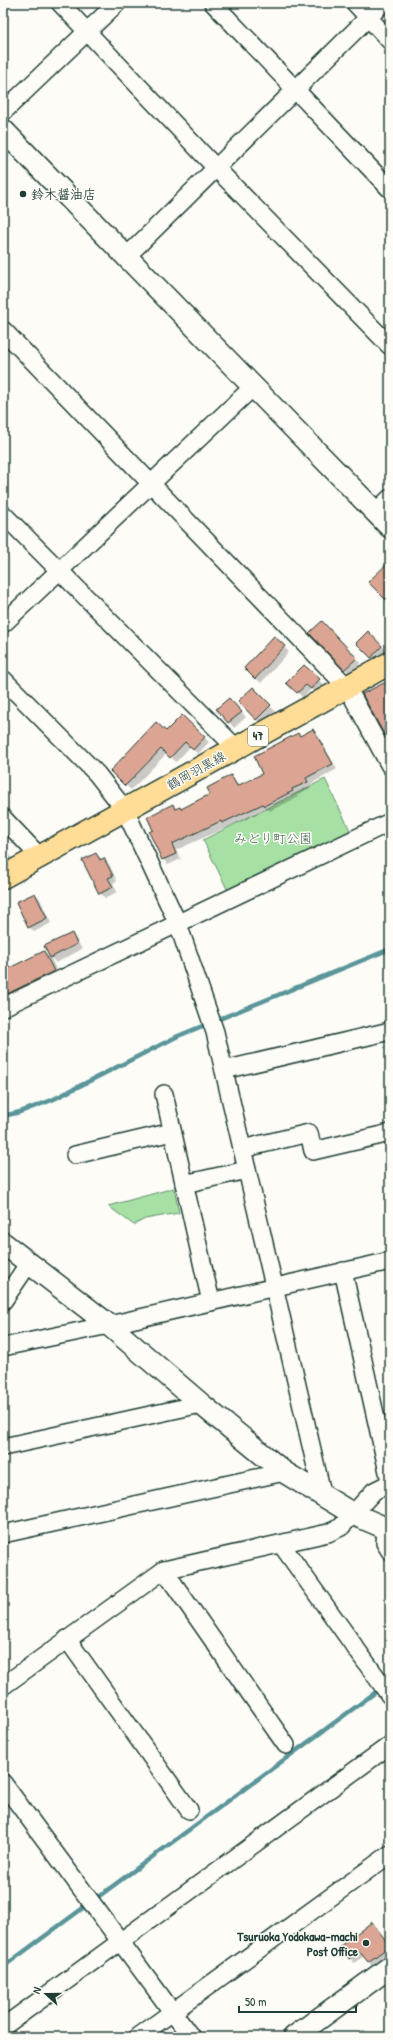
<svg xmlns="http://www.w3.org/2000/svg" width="393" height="2040" font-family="'Patrick Hand','Klee One',sans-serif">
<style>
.green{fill:#a7e0a5;stroke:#638e6c}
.shadow{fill:#0003}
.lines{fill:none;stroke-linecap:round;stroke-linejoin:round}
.stream{stroke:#5a959a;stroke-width:4.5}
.building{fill:#dba493;stroke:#1f3d34}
.minor-casing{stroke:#1f3d34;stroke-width:20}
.tertiary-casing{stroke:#1f3d34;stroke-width:24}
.primary-casing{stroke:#1f3d34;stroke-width:25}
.minor{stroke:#fdfcf7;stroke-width:17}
.tertiary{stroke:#fdfcf7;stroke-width:21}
.primary{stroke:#ffdd96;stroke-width:22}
.poi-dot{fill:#1f3d34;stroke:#fdfcf7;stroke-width:1.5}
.labels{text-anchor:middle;stroke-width:3;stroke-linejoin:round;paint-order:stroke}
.shield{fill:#fdfcf7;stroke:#62766e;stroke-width:1}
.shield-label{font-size:12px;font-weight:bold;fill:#1f3d34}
.poi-label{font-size:13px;font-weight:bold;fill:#1f3d34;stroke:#fdfcf7;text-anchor:start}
.street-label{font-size:13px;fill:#1f3d34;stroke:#fdfcf7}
.park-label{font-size:13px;fill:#3a5e4b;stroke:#fdfcf7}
</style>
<rect width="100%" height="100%" fill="#fdfcf7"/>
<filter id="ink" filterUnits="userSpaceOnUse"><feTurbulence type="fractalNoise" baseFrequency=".025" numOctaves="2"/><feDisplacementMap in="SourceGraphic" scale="8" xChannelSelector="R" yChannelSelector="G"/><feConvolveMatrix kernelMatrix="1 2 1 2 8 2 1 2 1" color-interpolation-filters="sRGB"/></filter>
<g filter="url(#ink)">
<g class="green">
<polygon points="325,779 351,832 229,893 203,840"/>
<polygon points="174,1188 179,1213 145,1219 134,1225 108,1206"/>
</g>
<g class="shadow">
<polygon points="322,623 361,663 350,674 311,634"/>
<polygon points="368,632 387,651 376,662 357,643"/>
<polygon points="274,637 289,652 261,683 250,673"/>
<polygon points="304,666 324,685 316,694 311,689 303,698 288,683"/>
<polygon points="253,688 275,711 261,724 239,701"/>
<polygon points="234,704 246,717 234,728 217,709"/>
<polygon points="182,716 209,742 198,754 190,747 176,762 167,753 131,790 111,771 166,733"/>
<polygon points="313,730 318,735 337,769 311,784 312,787 297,795 298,797 270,811 268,809 176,850 181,859 168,865 163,859 150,833 154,831 173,806 177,810 181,810 212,795 231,776 239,786 264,774 301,737"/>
<polygon points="3,843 13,860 3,865"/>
<polygon points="96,854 109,864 117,881 113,883 117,892 105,898 100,893"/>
<polygon points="35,894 40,899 51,923 34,932 29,927"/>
<polygon points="71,934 76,939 82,949 56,963 51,958"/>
<polygon points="44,952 51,959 61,979 12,1002 3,992 3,972"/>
<polygon points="372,1923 390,1946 390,1954 373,1967 364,1956 354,1963 350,1958"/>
</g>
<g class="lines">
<g class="stream">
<polyline points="3,1116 20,1112 52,1100 178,1036 390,949"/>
<polyline points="3,1967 380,1689"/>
</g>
</g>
<g class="building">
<polygon points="390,561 390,604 368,582"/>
<polygon points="322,621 357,658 344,670 309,633"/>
<polygon points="368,631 382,646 371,658 356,643"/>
<polygon points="274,636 285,646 255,679 244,668"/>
<polygon points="304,665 320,679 311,689 306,685 297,693 286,683"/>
<polygon points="390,680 390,745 362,694"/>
<polygon points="253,687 271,705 256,720 238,701"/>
<polygon points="229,698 242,712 228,723 216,709"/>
<polygon points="182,715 205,737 193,750 185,742 170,758 161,749 125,786 110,771 156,722 166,731"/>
<polygon points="313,729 333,764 306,778 308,782 292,789 293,791 264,806 263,804 222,823 221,821 172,844 176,854 162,860 149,832 153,830 147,817 173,804 175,809 180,807 181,809 210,794 207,788 231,775 237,786 262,774 254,756 298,733 300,736"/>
<polygon points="96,853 100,860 104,858 113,876 108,878 113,887 99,894 82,860"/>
<polygon points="35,893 47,918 28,928 16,902"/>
<polygon points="72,933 77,944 50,958 44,946"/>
<polygon points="44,951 54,971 3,996 3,971"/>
<polygon points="372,1922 390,1946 368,1962 359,1951 349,1959 340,1946"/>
</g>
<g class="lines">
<defs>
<g id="minor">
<polyline points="60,3 216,168 390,346"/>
<polyline points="213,3 390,189"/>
<polyline points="355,3 390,41"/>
<polyline points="3,112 117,3"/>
<polyline points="127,256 383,3"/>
<polyline points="3,330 347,687 390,766"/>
<polyline points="376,512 390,498"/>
<polyline points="3,514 236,748"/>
<polyline points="3,624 253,387"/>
<polyline points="3,679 97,774 125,810 178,924 215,1032 323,1497"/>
<polyline points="3,818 40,857"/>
<polyline points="3,1007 390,822"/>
<polyline points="224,1070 390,1031"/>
<polyline points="164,1094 211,1302"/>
<polyline points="242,1149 309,1133 313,1151 390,1133"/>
<polyline points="75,1155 172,1132"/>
<polyline points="184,1184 247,1170"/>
<polyline points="343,1271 390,1481"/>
<polyline points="3,1301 29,1263"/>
<polyline points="3,1347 109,1325 390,1261"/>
<polyline points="3,1447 201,1404"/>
<polyline points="386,1529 385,1543 390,1551"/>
<polyline points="3,1534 284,1472"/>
<polyline points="281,1544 390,1696"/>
<polyline points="164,1570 286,1745"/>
<polyline points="67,1639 189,1810"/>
<polyline points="3,1686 164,1570 328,1533 341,1527 374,1491 390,1483"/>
<polyline points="3,1783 191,2037"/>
<polyline points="3,2027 390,1745"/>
<polyline points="138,2037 390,1854"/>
</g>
<g id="tertiary">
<polyline points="3,130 390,527"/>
<polyline points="3,1243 109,1325 201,1404 284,1472 353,1514 390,1530"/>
<polyline points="294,2037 390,1967"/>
</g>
<polyline id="primary" points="3,877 390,663"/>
</defs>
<use href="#minor" class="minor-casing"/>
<use href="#tertiary" class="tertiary-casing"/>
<use href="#primary" class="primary-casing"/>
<use href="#minor" class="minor"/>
<use href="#tertiary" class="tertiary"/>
<use href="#primary" class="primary"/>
</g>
</g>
<g class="poi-dot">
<circle cx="23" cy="194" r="4"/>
<circle cx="366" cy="1943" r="4"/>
</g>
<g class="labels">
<rect class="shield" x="248" y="726" width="20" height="20" rx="3"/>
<g class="shield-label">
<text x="258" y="740">47</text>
</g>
<g class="poi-label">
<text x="31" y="199">鈴木醤油店</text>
<text x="358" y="1941" text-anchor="end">Tsuruoka Yodokawa-machi<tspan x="358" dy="15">Post Office</tspan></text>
</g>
<g class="street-label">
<text transform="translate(196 770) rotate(-29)" y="5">鶴岡羽黒線</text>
</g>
<g class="park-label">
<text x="273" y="843">みどり町公園</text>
</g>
</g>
<rect width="393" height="2040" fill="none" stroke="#fdfcf7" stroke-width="16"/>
<rect x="8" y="8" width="377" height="2024" fill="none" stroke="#1f3d34" stroke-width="1.5" filter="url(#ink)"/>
<g transform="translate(46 1994) rotate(291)" stroke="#fdfcf7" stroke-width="3" paint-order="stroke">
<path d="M0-3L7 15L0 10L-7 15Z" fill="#1f3d34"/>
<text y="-6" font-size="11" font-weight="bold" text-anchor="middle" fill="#1f3d34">N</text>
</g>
<path d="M239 2006v6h117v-6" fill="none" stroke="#1f3d34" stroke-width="2"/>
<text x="245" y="2006" font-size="12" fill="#1f3d34" stroke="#fdfcf7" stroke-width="3" paint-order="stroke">50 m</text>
</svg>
